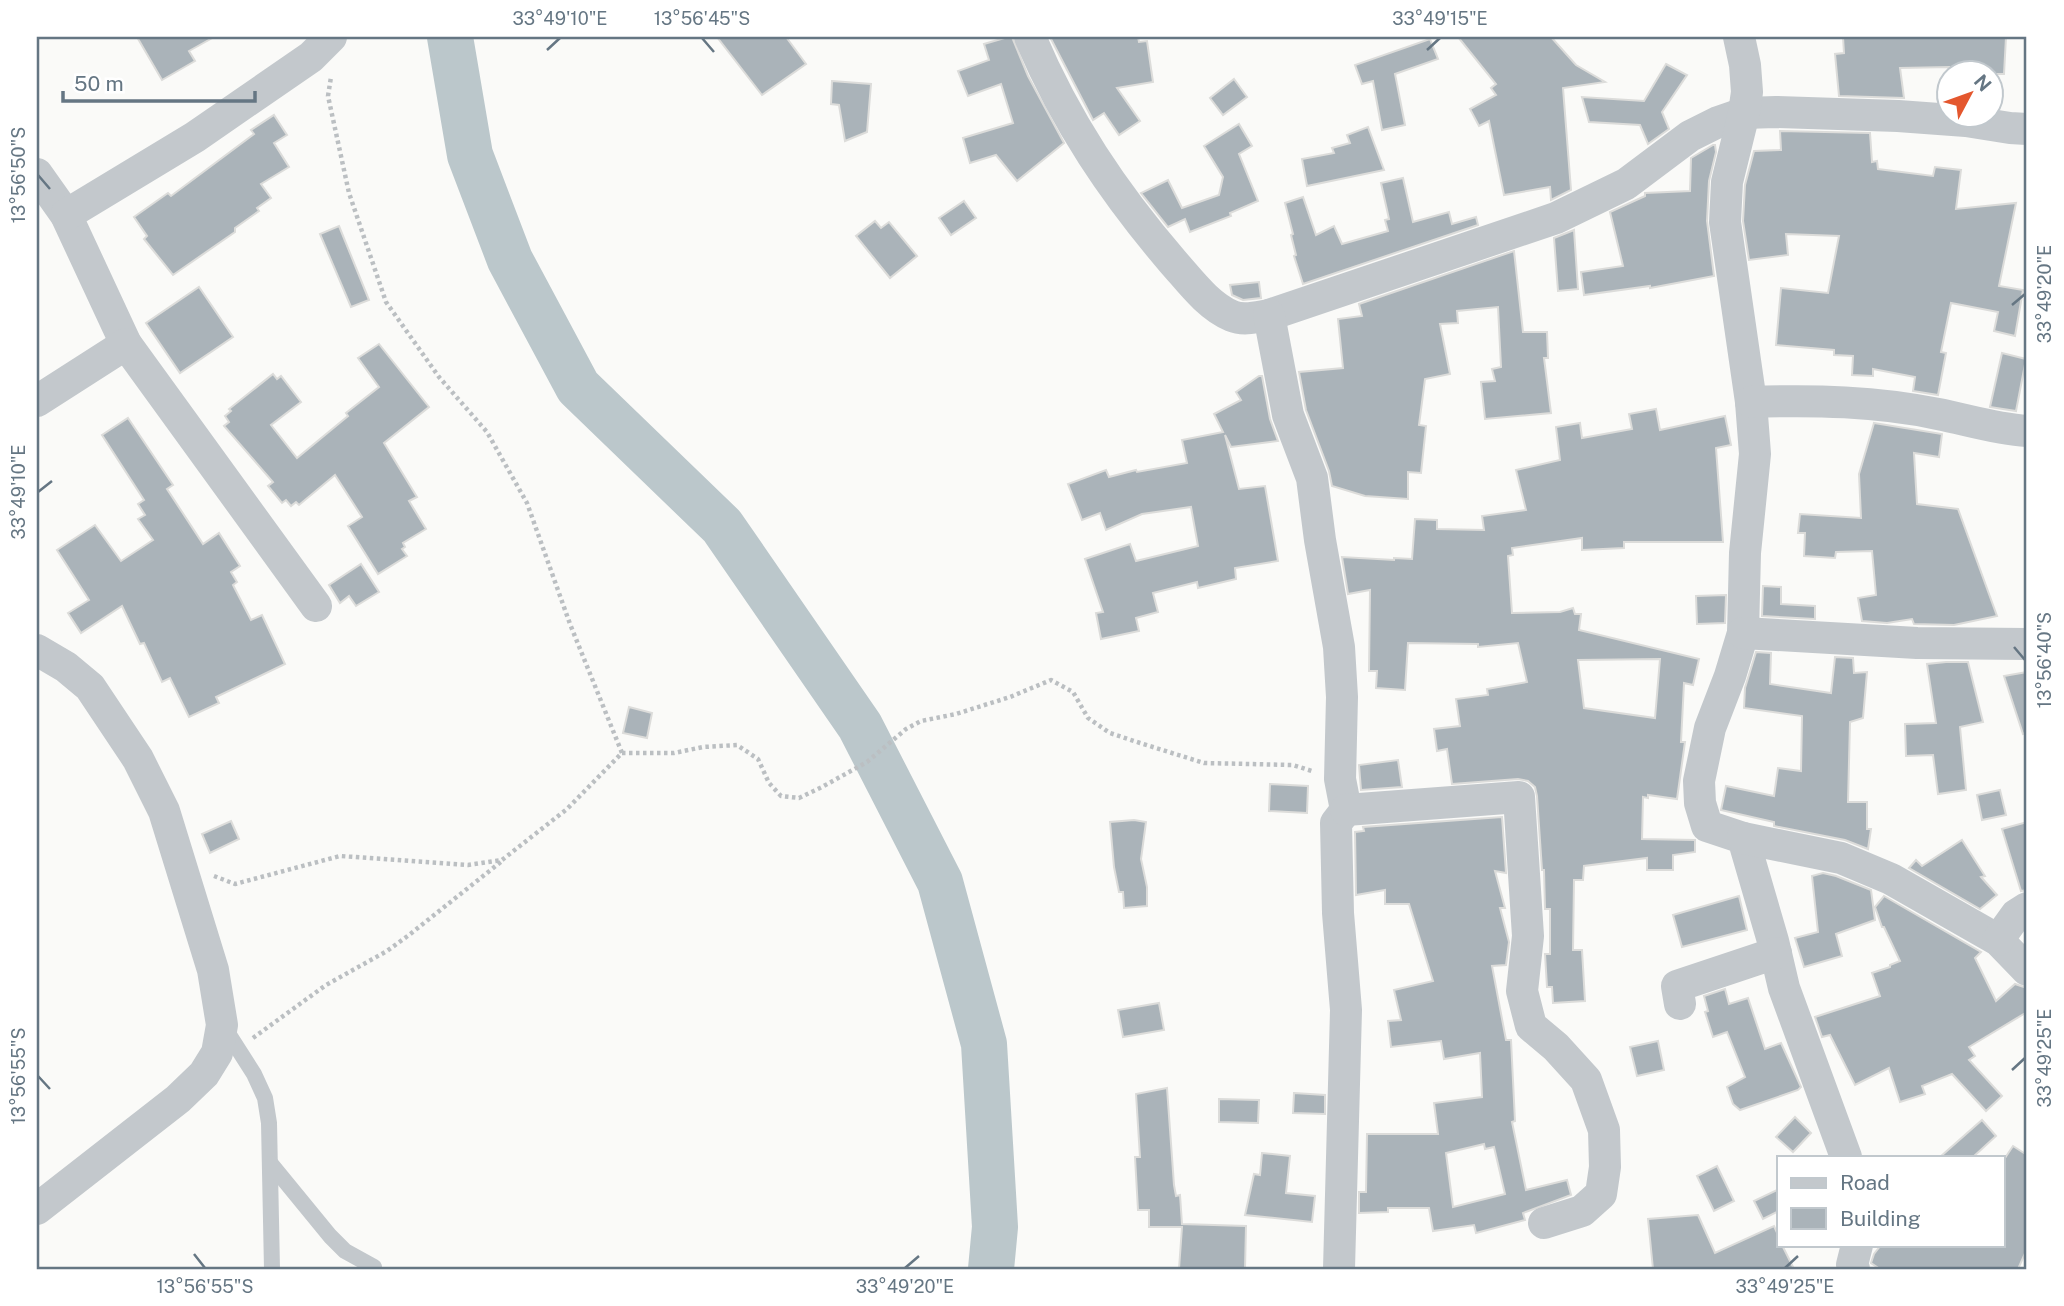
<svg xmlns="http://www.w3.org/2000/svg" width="2064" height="1306" font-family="'Public Sans',sans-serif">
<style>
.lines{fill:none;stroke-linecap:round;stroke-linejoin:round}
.river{stroke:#bbc7cb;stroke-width:46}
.building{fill:#aab3b9;stroke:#dcdcda;stroke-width:2;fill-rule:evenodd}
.path{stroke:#bbbfc2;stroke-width:4.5;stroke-dasharray:3.5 3.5;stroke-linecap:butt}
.lane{stroke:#c3c8cc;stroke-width:16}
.street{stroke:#c3c8cc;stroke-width:32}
.ticks{fill:none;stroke:#657683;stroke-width:2.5}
.neatline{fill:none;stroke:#657683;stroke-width:2.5}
.ticks-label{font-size:18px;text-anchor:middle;fill:#657683}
</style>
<rect width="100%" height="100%" fill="#fafaf8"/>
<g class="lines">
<polyline class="river" points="450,37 470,155 510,260 578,387 722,526 860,726 940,882 984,1044 995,1227 991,1269"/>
</g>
<g class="building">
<polygon points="137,37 214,37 189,51 195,61 162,80"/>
<polygon points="717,37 786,37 806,64 762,95"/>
<polygon points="1008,37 1012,37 1028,76 1064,143 1017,181 996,155 970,163 963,138 1013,123 1001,84 968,96 958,71 989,60 984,44"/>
<polygon points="1050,37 1138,37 1139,42 1147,41 1153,82 1117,88 1140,121 1119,135 1104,113 1093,120"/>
<polygon points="1458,37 1551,37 1576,65 1605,82 1563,88 1571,190 1551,200 1550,187 1504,195 1489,121 1479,126 1470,109 1496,95 1491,88 1496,84"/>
<polygon points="1843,37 2006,37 2004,74 1948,74 1949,67 1900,68 1904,98 1839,96 1835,54 1844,53"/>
<polygon points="1430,39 1438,59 1395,74 1405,125 1382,130 1373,81 1362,84 1355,65"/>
<polygon points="1666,64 1687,75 1662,112 1669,129 1648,144 1640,125 1589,122 1582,97 1644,101"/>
<polygon points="1234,79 1247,97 1223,115 1210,98"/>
<polygon points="832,81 871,84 867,132 845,141 839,105 831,104"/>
<polygon points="274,115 287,135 274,143 289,167 261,184 271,198 257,208 259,211 235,228 235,232 173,275 144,239 147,236 134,217 168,193 171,196 254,134 251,130"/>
<polygon points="1239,124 1252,146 1239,154 1258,201 1230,213 1231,216 1190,232 1185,219 1168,227 1141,193 1168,180 1182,208 1219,195 1223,177 1204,146"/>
<polygon points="1368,127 1384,170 1307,186 1302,159 1334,153 1332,148 1350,143 1347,135"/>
<polygon points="1780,131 1870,133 1872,162 1877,161 1878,169 1933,176 1935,167 1961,170 1956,209 2016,203 1999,286 2023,290 2015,336 1994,331 1998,312 1951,303 1941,352 1946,353 1938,395 1913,391 1915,377 1873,369 1873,376 1852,375 1853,356 1834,355 1834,350 1776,345 1781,288 1828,293 1839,236 1786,234 1788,255 1749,260 1743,221 1745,185 1754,151 1781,150"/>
<polygon points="1713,145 1715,145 1716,152 1709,181 1707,221 1714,276 1650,288 1650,286 1584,295 1581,272 1623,266 1610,212 1645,196 1645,193 1690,191 1691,158"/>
<polygon points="1403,178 1413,222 1449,212 1452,224 1476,217 1478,225 1303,284 1294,256 1296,255 1291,235 1293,234 1285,203 1303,197 1316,235 1334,226 1342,244 1388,231 1385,220 1389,219 1381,183"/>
<polygon points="964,201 976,218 951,235 939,218"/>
<polygon points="875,221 881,228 889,222 917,256 890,278 856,236"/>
<polygon points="339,226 369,300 351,307 320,234"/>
<polygon points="1574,230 1578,289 1558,291 1554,238"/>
<polygon points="1514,251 1523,332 1547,332 1548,358 1544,358 1551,413 1485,419 1481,382 1495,381 1492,369 1501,367 1498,307 1457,311 1458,323 1440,324 1450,374 1425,379 1419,425 1426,426 1421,473 1408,472 1408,499 1365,496 1332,486 1329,471 1306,410 1299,372 1343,368 1338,319 1362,316 1359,304"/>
<polygon points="1259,282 1261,298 1243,300 1232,295 1230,285"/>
<polygon points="199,287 233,337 180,373 146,323"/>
<polygon points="379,344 429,407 384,443 417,497 409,501 426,529 403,543 405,547 402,549 407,556 378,574 348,526 362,517 335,475 299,505 296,502 291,506 286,500 282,503 268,486 273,482 224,426 229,422 225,416 231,411 229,409 273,374 277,379 281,376 301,402 271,425 297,458 348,416 346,413 379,387 358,358"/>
<polygon points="2002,353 2026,359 2016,411 1990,407"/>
<polygon points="1259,376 1262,376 1270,419 1278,441 1231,447 1225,435 1239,489 1265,486 1278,561 1235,568 1236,579 1198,588 1197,582 1153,593 1158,612 1136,618 1139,631 1101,639 1096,613 1103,612 1085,559 1130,544 1136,561 1198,546 1191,507 1142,514 1106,530 1100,513 1082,520 1068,484 1106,470 1109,477 1136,470 1137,472 1187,463 1182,440 1223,432 1214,414 1241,400 1236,392"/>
<path d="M1656 409 1660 430 1725 416 1731 445 1716 448 1723 542H1624V548L1582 550V538L1512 548 1513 555 1508 556 1512 613 1560 612 1573 608 1575 614H1581L1579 630 1699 659 1693 685 1684 683 1681 742H1685L1677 799 1648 795V798L1643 797 1642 839 1695 840V852L1673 855V870H1647V858L1584 866 1583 880H1574L1573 950H1582L1585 1001 1553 1003 1552 987H1547L1545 954H1550V909H1545L1544 870H1542L1537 796 1535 787 1528 781 1518 779 1452 784 1447 749 1437 751 1434 729 1460 726 1456 699 1488 695 1487 689 1527 682 1518 643 1478 647V644L1408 643 1405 690 1376 688 1377 671H1369L1370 590 1348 594 1342 557 1394 560V558L1412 559 1415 519 1437 520V529L1484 530 1482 516 1526 510 1516 470 1560 460 1556 427 1580 423 1582 438 1632 429 1629 414ZM1660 659 1655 718 1584 708 1578 660Z"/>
<polygon points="128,418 173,485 167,489 203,544 219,533 240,566 231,572 237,582 233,585 251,620 262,615 285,664 216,697 219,703 189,717 170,678 162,682 144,643 140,644 122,606 81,633 68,613 89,600 57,550 95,525 121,561 153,540 138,519 145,515 138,504 144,500 102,435"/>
<polygon points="1874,423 1942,434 1939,457 1914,453 1917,504 1958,509 1997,616 1954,625 1914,624 1912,619 1887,623 1862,621 1858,598 1876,595 1872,551 1836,552 1835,558 1804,556 1805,533 1798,533 1800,514 1861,518 1859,474"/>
<polygon points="361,564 379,592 356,606 349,596 340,603 329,585"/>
<polygon points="1763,586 1781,587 1781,604 1815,606 1815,619 1762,616"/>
<polygon points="1726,595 1725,623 1697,624 1696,596"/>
<polygon points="1756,652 1771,653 1770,684 1831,693 1835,657 1853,658 1854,673 1867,672 1863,718 1850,722 1848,802 1867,802 1867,829 1871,829 1868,849 1845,840 1774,826 1774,822 1721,810 1726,786 1774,796 1778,768 1801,771 1802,716 1744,708 1745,688"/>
<polygon points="1946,662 1968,662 1983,722 1960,727 1966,790 1938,794 1933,755 1906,756 1905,724 1936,723 1927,664"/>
<polygon points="2027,672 2027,733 2023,734 2004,676"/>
<polygon points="629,707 652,713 647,738 623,733"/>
<polygon points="1398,760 1402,787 1361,790 1359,765"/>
<polygon points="1270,784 1308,786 1307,813 1269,811"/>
<polygon points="2000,790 2006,815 1982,820 1977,795"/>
<path d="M1502 817 1506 873 1495 871 1505 908H1500L1509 942 1506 965 1492 966 1506 1040H1511L1515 1121 1512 1122 1526 1190 1567 1180 1571 1195 1523 1213 1525 1220 1476 1233 1474 1225 1433 1231 1429 1208H1388V1212L1359 1213V1192H1366L1367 1134H1438L1434 1103 1482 1097 1480 1053 1444 1059 1441 1041 1391 1047 1388 1021 1401 1020 1394 990 1433 981 1409 904H1385V890L1356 895 1355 832 1364 831 1363 827ZM1484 1144 1485 1149 1494 1147 1505 1194 1453 1207 1446 1153Z"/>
<polygon points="1134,820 1146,822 1141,859 1147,887 1147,906 1124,908 1123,892 1119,892 1114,867 1110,822"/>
<polygon points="231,821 239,839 210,853 202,834"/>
<polygon points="2027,822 2027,890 2021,891 2002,829"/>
<polygon points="1962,840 1985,876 1981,877 1997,895 1980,909 1909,868 1916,860 1922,866"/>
<polygon points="1823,873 1836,876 1871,890 1875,920 1836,934 1842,956 1804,967 1795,938 1818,932 1812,876"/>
<polygon points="1739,896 1747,930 1682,947 1673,915"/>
<polygon points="1884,896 1981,952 1975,958 1996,1001 2015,984 2027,988 2027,1012 1969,1047 1975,1056 1969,1060 2002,1096 1986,1111 1952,1074 1922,1086 1925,1094 1900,1102 1889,1068 1855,1085 1830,1035 1822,1037 1815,1017 1880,996 1872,973 1890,967 1890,965 1900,961 1884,927 1882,927 1875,907"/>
<polygon points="1725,989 1729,1004 1748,998 1765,1049 1781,1043 1801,1087 1798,1090 1740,1110 1733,1104 1727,1087 1745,1077 1727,1032 1713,1037 1705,1012 1708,1011 1704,996"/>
<polygon points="1159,1003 1164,1030 1123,1037 1118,1010"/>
<polygon points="1658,1041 1664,1070 1637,1076 1630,1047"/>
<polygon points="1167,1088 1174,1185 1176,1196 1180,1195 1182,1224 1246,1226 1245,1269 1179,1269 1182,1227 1149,1227 1149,1210 1138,1210 1135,1157 1140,1157 1136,1094"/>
<polygon points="1294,1093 1325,1095 1325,1114 1293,1113"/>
<polygon points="1219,1099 1259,1100 1258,1123 1219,1122"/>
<polygon points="1795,1117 1811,1133 1793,1152 1776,1137"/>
<polygon points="1982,1120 1996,1136 1973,1157 1940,1157"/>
<polygon points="2013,1146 2027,1155 2027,1249 2018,1269 1880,1269 1871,1263 1874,1254 1881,1245 2003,1245 2003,1161"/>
<polygon points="1262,1153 1290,1156 1286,1193 1315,1196 1312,1222 1245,1215 1254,1174 1260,1175"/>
<polygon points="1717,1166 1734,1201 1714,1211 1697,1176"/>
<polygon points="1779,1189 1779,1211 1763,1219 1754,1201"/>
<polygon points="1698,1215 1715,1253 1774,1226 1779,1237 1779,1245 1782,1245 1794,1269 1653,1269 1648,1219"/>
</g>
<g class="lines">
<g class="path">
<polyline points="622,753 674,753 703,747 737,745 758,759 769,783 781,796 799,798 822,787 867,762 906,729 921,721 956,714 1010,697 1051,680 1073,692 1088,718 1110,733 1140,743 1204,763 1293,765 1312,771"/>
<polyline points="214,876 235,884 340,856 468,865 502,860 567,809 622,753 570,624 527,503 487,432 439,377 386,302 349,193 328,96 331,77"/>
<polyline points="253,1038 326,985 387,951 409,935 502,861"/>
</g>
<g class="lane">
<polyline points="224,1027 254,1074 265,1098 269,1123 272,1269"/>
<polyline points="271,1164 330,1236 345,1251 374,1267"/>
</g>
<g class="street">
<path d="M1030 37C1066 122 1113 192 1173 262 1190 281 1208 306 1232 316 1244 321 1257 317 1269 315L1556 218 1626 184 1690 136 1718 122 1744 113 1776 112 1898 116 1966 121 2010 128 2027 129"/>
<polyline points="1739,37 1745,65 1747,92 1744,113 1727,182 1725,222 1751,402 1755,454 1745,553 1743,633 1730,676 1710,728 1699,781 1700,803 1707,826 1743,838 1773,941 1784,988 1846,1157"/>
<polyline points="37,174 66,215 126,344 316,606"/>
<polyline points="66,215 195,137 311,57 331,37"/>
<polyline points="1269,315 1288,415 1312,478 1320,540 1339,647 1342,697 1340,779 1346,810 1336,823 1338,913 1346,1010 1339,1269"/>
<polyline points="37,401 126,344"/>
<path d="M1751 402C1814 400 1876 401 1938 414 1968 420 1996 429 2027 431"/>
<polyline points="1743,633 1917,643 2027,644"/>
<polyline points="37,650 66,667 90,687 138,759 164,811 213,970 222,1025 217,1053 204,1074 178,1099 37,1209"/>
<polyline points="1346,810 1519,797 1528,936 1522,991 1531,1026 1556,1047 1586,1080 1604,1130 1605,1167 1601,1194 1582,1211 1544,1223"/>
<polyline points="1743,838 1841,858 1891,879 1998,940 2027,970"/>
<polyline points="1998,940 2016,915 2027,908"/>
<polyline points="1680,1004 1677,986 1776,953"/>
<polyline points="1854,1269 1852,1265 1857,1245"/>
</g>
</g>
<path class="ticks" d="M702 38 714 52M547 50 560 38M1427 50 1440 38M38 175 50 189M2012 305 2025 294M38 492 52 481M2014 647 2025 660M2012 1070 2025 1058M38 1076 50 1089M194 1254 205 1268M905 1268 919 1256M1785 1268 1798 1256"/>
<rect width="2064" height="1306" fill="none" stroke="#ffffff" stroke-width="77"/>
<rect x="1777" y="1156" width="228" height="91" fill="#ffffff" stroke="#c1c8cd" stroke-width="2"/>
<rect x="1791" y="1178" width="35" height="10" fill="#c3c8cc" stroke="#c1c8cd" stroke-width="2"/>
<text x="1840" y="1190" font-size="21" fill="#657683">Road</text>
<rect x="1791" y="1208" width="35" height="21" fill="#aab3b9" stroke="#c1c8cd" stroke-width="2"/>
<text x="1840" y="1226" font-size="21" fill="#657683">Building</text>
<g transform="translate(1970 94) rotate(49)"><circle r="33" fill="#ffffff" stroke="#c1c8cd" stroke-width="2"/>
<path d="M0-5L12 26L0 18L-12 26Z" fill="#e4572e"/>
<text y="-10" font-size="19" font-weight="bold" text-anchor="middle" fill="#657683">N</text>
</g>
<path d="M63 91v10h192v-10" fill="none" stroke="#657683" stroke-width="3.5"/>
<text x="74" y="91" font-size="21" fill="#657683" stroke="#ffffff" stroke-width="5" paint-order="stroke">50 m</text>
<rect x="38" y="38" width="1987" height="1230" class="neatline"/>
<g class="ticks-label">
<text x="560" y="25">33°49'10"E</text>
<text x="702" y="25">13°56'45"S</text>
<text x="1440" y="25">33°49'15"E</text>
<text transform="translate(19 175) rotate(-90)" y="6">13°56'50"S</text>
<text transform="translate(2045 294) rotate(-90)" y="6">33°49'20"E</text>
<text transform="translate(19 492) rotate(-90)" y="6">33°49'10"E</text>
<text transform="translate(2045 660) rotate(-90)" y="6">13°56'40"S</text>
<text transform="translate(2045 1058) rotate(-90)" y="6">33°49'25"E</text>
<text transform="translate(19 1076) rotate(-90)" y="6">13°56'55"S</text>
<text x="205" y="1293">13°56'55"S</text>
<text x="905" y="1293">33°49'20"E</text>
<text x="1785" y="1293">33°49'25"E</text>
</g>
</svg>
